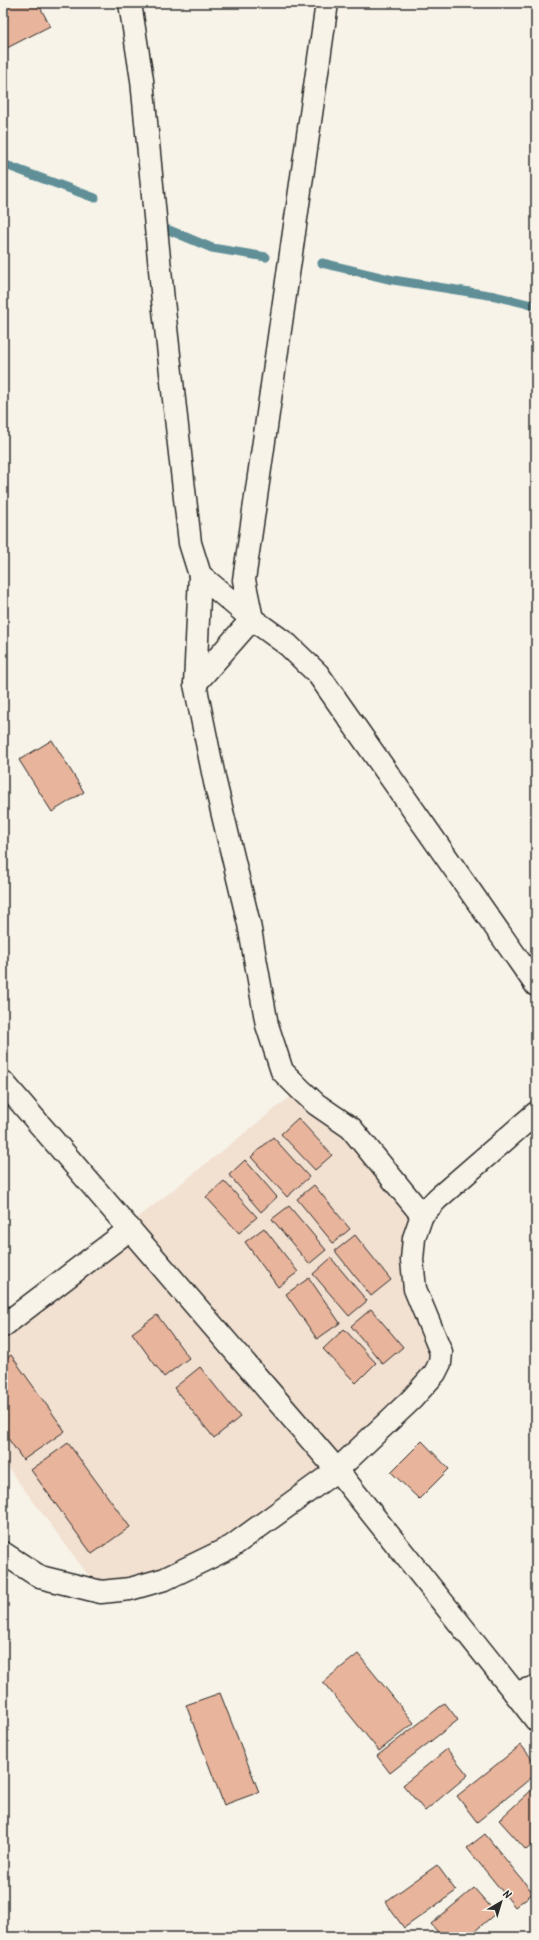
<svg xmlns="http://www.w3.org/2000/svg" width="539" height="1940" font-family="Kalam,sans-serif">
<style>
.built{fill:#f2e0d1}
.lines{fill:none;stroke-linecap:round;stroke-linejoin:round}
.stream{stroke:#608f98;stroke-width:9}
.building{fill:#e8b49b;stroke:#2b2b2b}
.minor-casing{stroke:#2b2b2b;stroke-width:25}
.major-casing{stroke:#2b2b2b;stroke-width:25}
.minor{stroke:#f7f3e8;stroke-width:22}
.major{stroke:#f7f3e8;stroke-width:22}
</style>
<rect width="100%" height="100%" fill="#f7f3e8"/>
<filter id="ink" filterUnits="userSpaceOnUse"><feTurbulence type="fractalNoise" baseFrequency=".025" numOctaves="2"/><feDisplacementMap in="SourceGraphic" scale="8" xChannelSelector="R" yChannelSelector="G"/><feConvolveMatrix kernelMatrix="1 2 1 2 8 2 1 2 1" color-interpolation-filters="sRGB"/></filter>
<g filter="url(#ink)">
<polygon class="built" points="300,1089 422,1215 414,1238 440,1363 337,1470 231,1547 101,1592 3,1461 3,1325"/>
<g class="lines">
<g class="stream">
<polyline points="3,164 95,198"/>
<polyline points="169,230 212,248 266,257"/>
<polyline points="322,263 393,280 495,296 536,306"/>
</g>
</g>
<g class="building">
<polygon points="3,3 38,3 50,26 3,50"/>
<polygon points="52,740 84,792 52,812 19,760"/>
<polygon points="298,1118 332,1155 315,1170 281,1134"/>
<polygon points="273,1137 309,1177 287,1197 251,1157"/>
<polygon points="245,1160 277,1197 261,1212 229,1175"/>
<polygon points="224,1181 257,1217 239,1233 206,1197"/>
<polygon points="314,1185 350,1229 333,1243 297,1199"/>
<polygon points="289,1206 326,1250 309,1264 272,1219"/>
<polygon points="264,1228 298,1272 278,1287 245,1242"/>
<polygon points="355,1235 391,1280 371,1296 335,1251"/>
<polygon points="331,1258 367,1301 349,1316 313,1274"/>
<polygon points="309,1278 340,1323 317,1339 286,1294"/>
<polygon points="371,1309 403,1347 383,1364 351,1326"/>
<polygon points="157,1315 189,1358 164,1377 132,1333"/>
<polygon points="344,1329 376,1363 356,1383 323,1349"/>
<polygon points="11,1355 65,1431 23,1460 3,1431 3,1361"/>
<polygon points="200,1367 240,1417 214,1438 174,1388"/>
<polygon points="422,1441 449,1469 419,1499 391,1472"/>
<polygon points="68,1443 130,1527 92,1554 31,1470"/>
<polygon points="358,1654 414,1723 379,1751 323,1682"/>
<polygon points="220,1693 259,1792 224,1805 186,1705"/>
<polygon points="445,1703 458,1720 390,1773 377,1756"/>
<polygon points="521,1745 536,1764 536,1774 477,1822 457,1796"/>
<polygon points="447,1749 468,1775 425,1811 403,1785"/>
<polygon points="536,1786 536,1842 526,1850 499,1820"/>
<polygon points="485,1834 533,1893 515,1907 467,1848"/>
<polygon points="437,1865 456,1891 404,1928 385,1902"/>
<polygon points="474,1888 496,1913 468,1937 442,1937 431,1924"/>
</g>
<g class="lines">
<defs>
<g id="minor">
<polyline points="130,3 142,80 163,301 190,543 200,575 252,619 288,645 318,674 536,985"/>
<polyline points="200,575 195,684 215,782 249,924 267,1025 282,1071 300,1089 316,1104 351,1128 422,1215"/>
<polyline points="195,684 252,619 244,580 327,3"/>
<polyline points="3,1082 337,1470 515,1693"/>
<polyline points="3,1326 130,1229"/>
<polyline points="3,1553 40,1577 101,1592 130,1589 165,1579 231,1547 337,1470 412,1399 435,1373 440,1363 441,1352 415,1289 412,1260 414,1238 422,1215 437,1199 536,1113"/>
</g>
<polyline id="major" points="536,1687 515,1693 536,1720"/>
</defs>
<use href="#minor" class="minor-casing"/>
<use href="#major" class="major-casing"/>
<use href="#minor" class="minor"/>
<use href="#major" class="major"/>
</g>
</g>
<rect width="539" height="1940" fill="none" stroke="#f7f3e8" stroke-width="16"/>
<rect x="8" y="8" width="523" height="1924" fill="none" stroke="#2b2b2b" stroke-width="1.5" filter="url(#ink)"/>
<g transform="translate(501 1902) rotate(38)" stroke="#f7f3e8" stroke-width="3" paint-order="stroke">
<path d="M0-3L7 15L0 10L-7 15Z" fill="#2b2b2b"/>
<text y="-6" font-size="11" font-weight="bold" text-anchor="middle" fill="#2b2b2b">N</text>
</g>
</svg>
